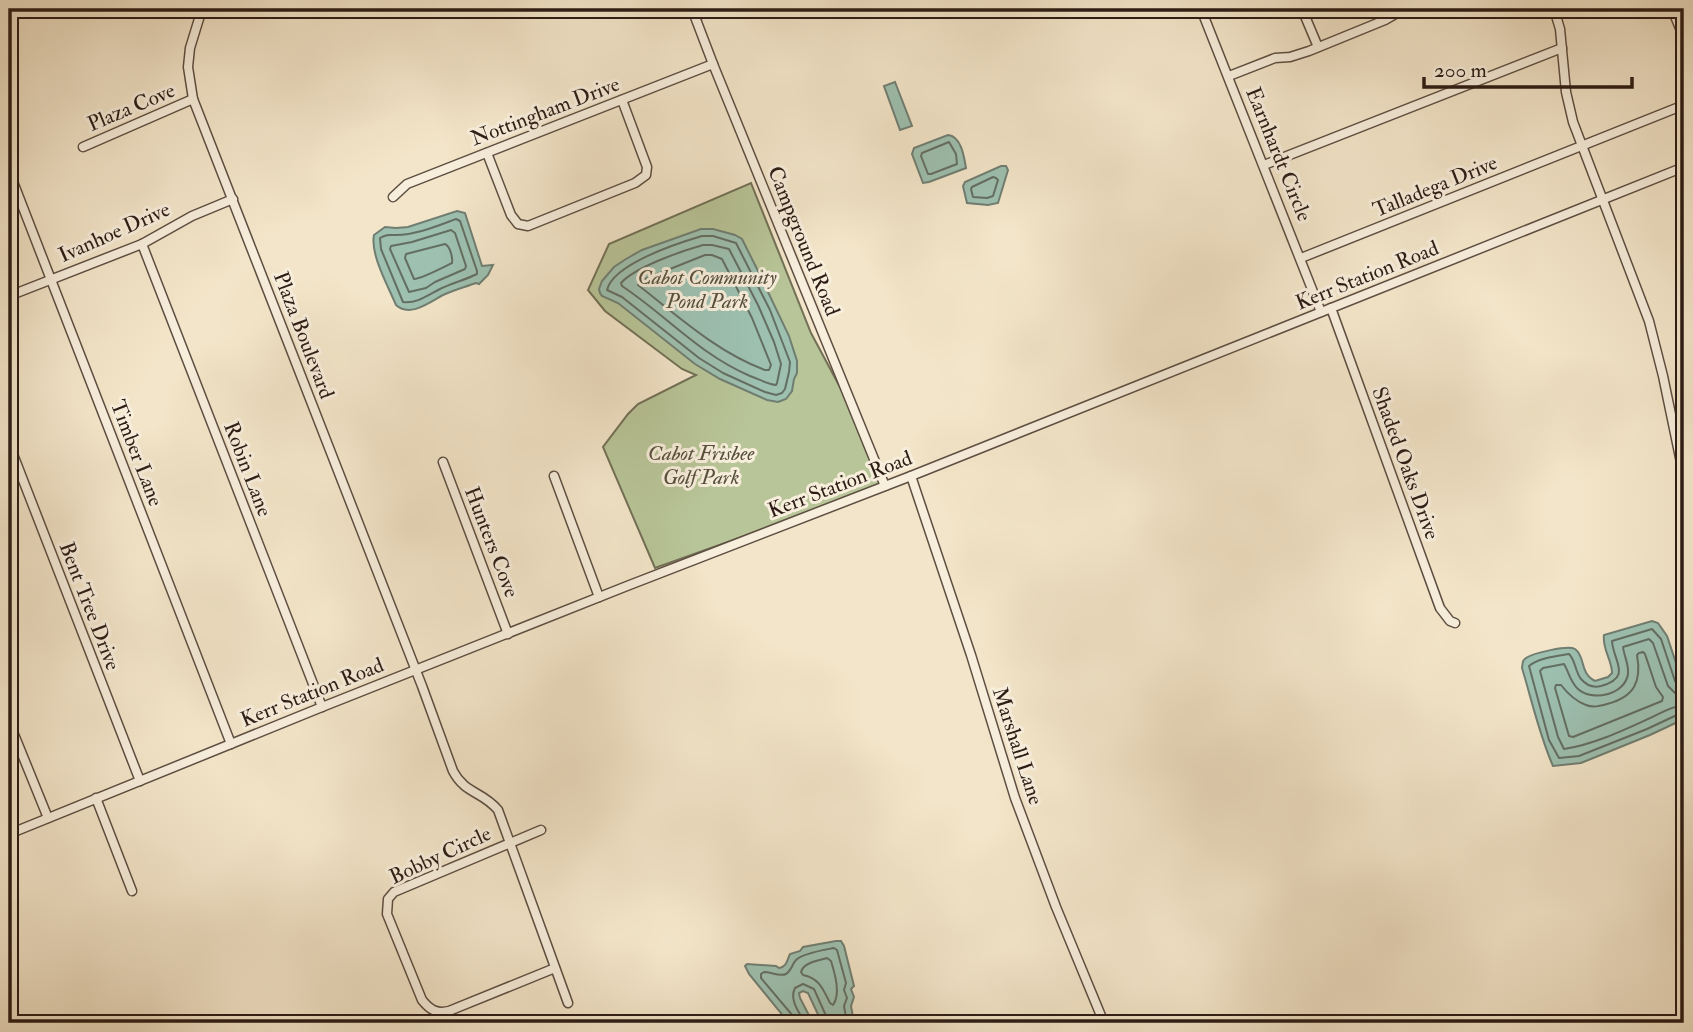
<svg xmlns="http://www.w3.org/2000/svg" width="1693" height="1032" font-family="'IM FELL Double Pica',serif">
<style>
.park{fill:#b8c598;stroke:#727056;stroke-width:2}
.water{fill:#9dc0b0;stroke:#707e72;stroke-width:2}
.lines{fill:none;stroke-linecap:round;stroke-linejoin:round}
.shore{stroke:#646e62;stroke-width:2}
.minor-casing{stroke:#5e4e42;stroke-width:11}
.minor{stroke:#f7eedc;stroke-width:8}
.labels{text-anchor:middle;stroke-width:6;stroke-linejoin:round;paint-order:stroke}
.street-label{font-size:21px;fill:#2c1c15;stroke:#f7eedc}
.park-label{font-size:21px;font-style:italic;fill:#564f3c;stroke:#f7eedc}
</style>
<rect width="100%" height="100%" fill="#f3e5c9"/>
<filter id="stains"><feTurbulence type="fractalNoise" baseFrequency=".00286" numOctaves="4"/><feColorMatrix values="0 0 0 0 .2 0 0 0 0 .09 0 0 0 0 .02 0 0 0 .5 -.17"/></filter>
<radialGradient id="worn" r=".72"><stop offset=".6" stop-color="#630" stop-opacity="0"/><stop offset="1" stop-color="#630" stop-opacity=".3"/></radialGradient>
<polygon class="park" points="751,183 811,333 856,417 885,486 655,568 603,447 628,414 638,404 696,375 682,369 605,311 588,290 609,244"/>
<g class="water">
<polygon points="895,82 912,126 900,130 884,86"/>
<path d="M948 135C961 136 964 156 966 168L929 182 923 183 912 154 914 148Z"/>
<polygon points="1001,166 1006,166 1008,170 998,203 988,205 967,203 963,186 965,182"/>
<path d="M457 211 465 213 482 266 493 265 488 275 479 284 476 283C465 287 454 290 443 295 430 302 410 318 396 305 388 286 370 254 374 235L385 227 396 228 408 227Z"/>
<polygon points="701,229 713,229 735,235 742,239 758,271 789,336 797,361 797,373 794,379 792,391 786,399 778,402 767,400 720,379 695,364 618,303 602,296 600,293 599,289 602,281 614,267 626,259 642,250"/>
<path d="M1652 621 1658 623 1667 636 1684 687V719L1650 735 1581 763 1553 766C1539 734 1532 701 1522 668 1523 662 1522 661 1526 658 1533 653 1568 645 1575 649 1586 657 1579 673 1595 681L1608 677 1612 673C1612 660 1602 649 1604 635Z"/>
<path d="M836 941H841L844 946 854 986 851 989 854 997 851 1006 854 1023H822L808 993 803 991 799 993 800 998 813 1023H789L749 974 745 966 747 964 776 966 779 968C787 967 787 960 790 954L800 951 803 947Z"/>
</g>
<g class="lines">
<g class="shore">
<polygon points="949,142 956,154 957,164 931,174 928,174 921,156 922,153"/>
<polygon points="993,177 996,178 998,180 993,196 987,198 973,197 971,189 972,187"/>
<path d="M456 219 460 221 477 271V274C465 280 452 283 440 289 428 295 417 304 403 302L381 249 380 238C387 234 389 235 396 235 416 235 437 226 456 219Z"/>
<polygon points="451,230 455,233 466,266 465,269 435,282 426,288 409,292 390,249 391,246 412,242"/>
<path d="M702 236H713L736 243 770 310 790 362 789 372 785 389 782 393 776 395 765 392 723 373 699 358 622 297 607 290C613 264 678 243 702 236Z"/>
<path d="M445 244C450 246 453 258 452 263 444 267 421 279 414 279L405 258 406 254Z"/>
<path d="M703 245H712L729 249 758 305 774 342 781 364 777 383 776 385C767 384 759 379 750 376 699 354 667 316 622 286L621 283C635 267 682 251 703 245Z"/>
<path d="M705 255H712L722 259 752 318 771 365 769 370H765C717 352 679 317 638 285L640 281Z"/>
<path d="M1643 652 1645 654 1656 687 1663 697 1662 701 1573 737 1569 736 1555 688 1556 685H1561C1568 694 1575 701 1586 705 1593 708 1600 706 1607 704 1634 697 1642 682 1637 655L1639 653Z"/>
<path d="M1684 685H1679L1675 681 1661 639 1652 629 1612 641C1613 661 1633 677 1601 686 1593 688 1587 686 1581 679 1575 672 1576 661 1569 654 1557 656 1538 658 1529 666L1549 740 1559 758 1579 756 1647 729 1679 714H1684"/>
<path d="M1684 694 1675 693 1668 686 1653 643 1649 639 1623 647C1624 656 1629 664 1628 674 1625 695 1592 702 1578 689 1570 682 1569 672 1564 664L1543 668 1540 671 1558 737 1564 749C1592 745 1622 731 1648 719 1659 714 1672 706 1684 705"/>
<path d="M827 958 831 961C835 974 841 994 833 1005L830 1003C823 989 819 978 803 975L801 972C804 962 818 961 827 958Z"/>
<path d="M794 1023 793 1016 761 978V974L764 972C771 972 780 977 786 974 792 970 792 964 796 960 803 953 824 950 834 948L837 950 846 983 844 990 847 998 844 1006 847 1023"/>
<path d="M805 1023C799 1012 789 1000 795 988L803 984 814 989 827 1018V1023"/>
</g>
<defs>
<g id="minor">
<path d="M202 9 190 48 188 67 193 99 422 686 453 771C465 794 482 791 498 810L568 1003"/>
<polyline points="692,9 713,64 885,486"/>
<polyline points="1201,9 1321,312"/>
<polyline points="1302,9 1318,47"/>
<polyline points="1554,9 1560,29 1566,92 1573,122 1649,321 1663,376 1684,477"/>
<polyline points="1672,9 1684,38"/>
<polyline points="695,16 714,9"/>
<polyline points="1229,76 1275,58 1290,57 1309,51 1385,20 1404,9"/>
<polyline points="83,147 193,99"/>
<polyline points="487,153 511,215 518,224 528,226 635,183 646,175 647,167 622,100"/>
<polyline points="1264,165 1562,48"/>
<polyline points="10,174 231,744"/>
<polyline points="393,197 407,184 713,64"/>
<polyline points="142,244 322,707"/>
<polyline points="1301,258 1684,105"/>
<polyline points="9,296 142,244 192,216 233,199"/>
<polyline points="1331,308 1440,608 1450,621 1455,623"/>
<polyline points="9,444 140,781"/>
<polyline points="443,462 508,634"/>
<polyline points="554,476 599,597"/>
<polyline points="911,476 971,655 1015,798 1056,907 1104,1023"/>
<polyline points="9,722 48,818"/>
<polyline points="96,798 132,891"/>
<path d="M541 830 394 892 388 899 387 914 422 1000C430 1010 437 1014 449 1011L555 968"/>
<polyline points="9,834 322,707 627,586 911,476 1684,167"/>
</g>
</defs>
<use href="#minor" class="minor-casing"/>
<use href="#minor" class="minor"/>
</g>
<g class="labels">
<g class="street-label">
<text transform="translate(131 107) rotate(-23)" y="7">Plaza Cove</text>
<text transform="translate(545 111) rotate(-21)" y="7">Nottingham Drive</text>
<text transform="translate(1279 154) rotate(68)" y="7">Earnhardt Circle</text>
<text transform="translate(1435 186) rotate(-22)" y="7">Talladega Drive</text>
<text transform="translate(114 232) rotate(-24)" y="7">Ivanhoe Drive</text>
<text transform="translate(804 241) rotate(68)" y="7">Campground Road</text>
<text transform="translate(1367 275) rotate(-22)" y="7">Kerr Station Road</text>
<text transform="translate(304 335) rotate(69)" y="7">Plaza Boulevard</text>
<text transform="translate(137 453) rotate(69)" y="7">Timber Lane</text>
<text transform="translate(1406 463) rotate(70)" y="7">Shaded Oaks Drive</text>
<text transform="translate(248 469) rotate(69)" y="7">Robin Lane</text>
<text transform="translate(840 484) rotate(-21)" y="7">Kerr Station Road</text>
<text transform="translate(492 542) rotate(69)" y="7">Hunters Cove</text>
<text transform="translate(90 606) rotate(69)" y="7">Bent Tree Drive</text>
<text transform="translate(312 692) rotate(-22)" y="7">Kerr Station Road</text>
<text transform="translate(1018 746) rotate(72)" y="7">Marshall Lane</text>
<text transform="translate(440 855) rotate(-25)" y="7">Bobby Circle</text>
</g>
<g class="park-label">
<text x="707" y="284">Cabot Community<tspan x="707" dy="24">Pond Park</tspan></text>
<text x="701" y="460">Cabot Frisbee<tspan x="701" dy="24">Golf Park</tspan></text>
</g>
</g>
<rect width="1693" height="1032" fill="none" stroke="#f3e5c9" stroke-width="35"/>
<rect x="10" y="10" width="1672" height="1011" fill="none" stroke="#2c1c15" stroke-width="3.5"/>
<rect x="18" y="18" width="1658" height="997" fill="none" stroke="#2c1c15" stroke-width="2"/>
<path d="M1424 77v10h208v-10" fill="none" stroke="#2c1c15" stroke-width="3.5"/>
<text x="1434" y="77" font-size="21" fill="#2c1c15" stroke="#f7eedc" stroke-width="5" paint-order="stroke">200 m</text>
<rect width="100%" height="100%" filter="url(#stains)"/>
<rect width="100%" height="100%" fill="url(#worn)"/>
</svg>
